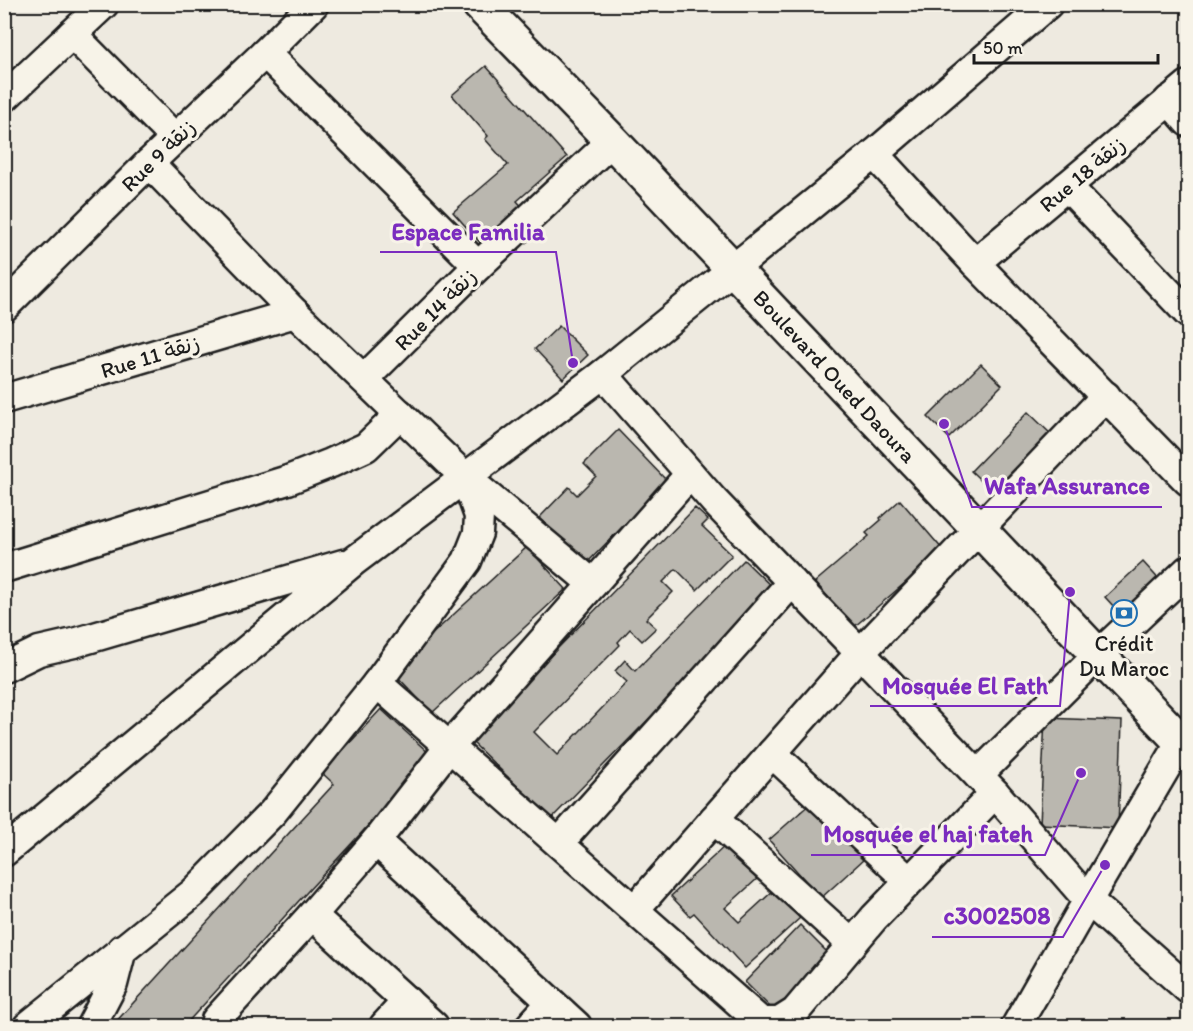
<svg xmlns="http://www.w3.org/2000/svg" width="1193" height="1031" font-family="Itim,'Playpen Sans Arabic',sans-serif">
<style>
.building{fill:#bab7af;stroke:#1c1c1c;stroke-width:1.5}
.lines{fill:none;stroke-linecap:round;stroke-linejoin:round}
.street-casing{stroke:#1c1c1c;stroke-width:33}
.secondary-casing{stroke:#1c1c1c;stroke-width:38}
.street{stroke:#f7f3e8;stroke-width:28}
.secondary{stroke:#f7f3e8;stroke-width:33}
.labels{text-anchor:middle;stroke-width:6;stroke-linejoin:round;paint-order:stroke}
.street-label{font-size:22px;fill:#1c1c1c;stroke:#f7f3e8}
.poi-label{font-size:22px;fill:#1c1c1c;stroke:#f7f3e8}
.leader{fill:none;stroke:#7b2cbf;stroke-width:2}
.callout-dot{fill:#7b2cbf;stroke:#f7f3e8;stroke-width:2}
.callout-label{font-size:24px;text-anchor:middle;font-weight:bold;fill:#7b2cbf;stroke:#f7f3e8;stroke-width:6;stroke-linejoin:round;paint-order:stroke}
</style>
<rect width="100%" height="100%" fill="#eeeae0"/>
<filter id="ink" filterUnits="userSpaceOnUse"><feTurbulence type="fractalNoise" baseFrequency=".0167" numOctaves="2"/><feDisplacementMap in="SourceGraphic" scale="12" xChannelSelector="R" yChannelSelector="G"/><feConvolveMatrix kernelMatrix="1 2 1 2 8 2 1 2 1" color-interpolation-filters="sRGB"/></filter>
<g filter="url(#ink)">
<g class="building">
<polygon points="486,66 567,157 517,201 525,210 483,246 453,212 508,165 485,139 488,136 452,95"/>
<polygon points="559,326 588,355 563,379 535,349"/>
<polygon points="981,364 1002,385 949,438 928,417"/>
<polygon points="1028,412 1053,436 996,495 971,471"/>
<polygon points="618,430 667,481 586,564 539,518 569,487 577,495 596,476 584,464"/>
<polygon points="900,500 943,550 854,627 815,582 869,536 866,533 881,520 880,518"/>
<polygon points="695,508 708,520 702,526 732,555 697,590 676,569 663,582 673,592 646,619 656,628 642,641 630,629 618,642 620,645 534,732 557,755 627,682 615,671 625,660 635,671 744,560 775,590 551,819 469,739"/>
<polygon points="527,547 566,589 432,713 392,671"/>
<polygon points="1143,562 1164,585 1126,620 1105,597"/>
<polygon points="381,709 432,756 184,1026 112,1026 334,784 322,773"/>
<polygon points="1045,718 1122,721 1118,828 1040,824"/>
<polygon points="812,802 863,860 821,898 769,840"/>
<polygon points="726,845 757,879 725,908 739,922 774,890 800,918 745,968 694,913 690,916 671,896"/>
<polygon points="800,925 830,955 774,1011 745,982"/>
</g>
<g class="lines">
<defs>
<g id="street">
<polyline points="72,34 175,138"/>
<polyline points="265,53 478,266"/>
<polyline points="4,98 104,4"/>
<polyline points="1169,100 1188,122"/>
<polyline points="874,154 975,263 1188,481"/>
<polyline points="149,163 295,313 465,477 593,584"/>
<polyline points="1067,186 1188,313"/>
<polyline points="975,263 1188,85"/>
<polyline points="4,307 149,163 265,53 314,4"/>
<polyline points="603,374 714,501 995,793 1088,900 1188,989"/>
<polyline points="364,379 478,266 612,141"/>
<polyline points="4,399 295,313"/>
<polyline points="4,568 288,480 331,463 366,447 400,414"/>
<polyline points="4,668 39,651 74,643 343,564"/>
<polyline points="377,683 761,1022 779,1022 795,1012 874,918 995,793"/>
<polyline points="772,753 909,881"/>
<polyline points="978,775 1098,655 1188,570"/>
<polyline points="714,819 852,944"/>
<polyline points="376,841 577,1026"/>
<polyline points="559,843 792,582"/>
<polyline points="4,852 354,561 603,374 733,269 874,154 1048,4"/>
<polyline points="635,909 860,653 1106,396"/>
<polyline points="312,915 434,1026"/>
<polyline points="28,1026 193,893 273,812 377,683 467,561 478,533 479,516 465,477"/>
<polyline points="91,1026 113,984 122,949"/>
<polyline points="215,1026 216,1020 312,915 376,841 450,746 690,474"/>
<polyline points="384,1026 407,1001"/>
<polyline points="530,1026 551,1003"/>
<polyline points="1016,1026 1088,900 1181,742 1188,732"/>
</g>
<polyline id="secondary" points="479,4 612,141 979,529 1098,655 1188,749"/>
</defs>
<use href="#street" class="street-casing"/>
<use href="#secondary" class="secondary-casing"/>
<use href="#street" class="street"/>
<use href="#secondary" class="secondary"/>
</g>
</g>
<defs>
<symbol id="bank-ring" viewBox="-11 -11 22 22"><circle r="9.5" fill="#f7f3e8" stroke="#1f6fb2" stroke-width="1.5"/><path d="M-6-4H6V4H-6ZM0-2.3a2.3 2.3 0 1 0 0 4.6a2.3 2.3 0 1 0 0-4.6Z" fill="#1f6fb2"/></symbol>
</defs>
<g fill-rule="evenodd">
<use href="#bank-ring" x="1109" y="598" width="30" height="30"/>
</g>
<g class="labels">
<g class="street-label">
<text transform="translate(158 155) rotate(-44)" y="8">Rue 9 زنقة</text>
<text transform="translate(1082 174) rotate(-40)" y="8">Rue 18 زنقة</text>
<text transform="translate(435 309) rotate(-45)" y="8">Rue 14 زنقة</text>
<text transform="translate(150 356) rotate(-17)" y="8">Rue 11 زنقة</text>
<text transform="translate(835 376) rotate(47)" y="8">Boulevard Oued Daoura</text>
</g>
<g class="poi-label">
<text x="1124" y="651">Crédit<tspan x="1124" dy="25">Du Maroc</tspan></text>
</g>
</g>
<path class="leader" d="M573 363L556 252H380M944 424L972 507H1162M1070 592L1060 706H870M1081 773L1045 855H811M1105 865L1063 937H932"/>
<g class="callout-dot">
<circle cx="573" cy="363" r="6"/>
<circle cx="944" cy="424" r="6"/>
<circle cx="1070" cy="592" r="6"/>
<circle cx="1081" cy="773" r="6"/>
<circle cx="1105" cy="865" r="6"/>
</g>
<g class="callout-label">
<text x="468" y="240">Espace Familia</text>
<text x="1067" y="494">Wafa Assurance</text>
<text x="965" y="694">Mosquée El Fath</text>
<text x="928" y="842">Mosquée el haj fateh</text>
<text x="997" y="924">c3002508</text>
</g>
<rect width="1193" height="1031" fill="none" stroke="#f7f3e8" stroke-width="24"/>
<rect x="12" y="12" width="1169" height="1007" fill="none" stroke="#1c1c1c" stroke-width="2" filter="url(#ink)"/>
<path d="M974 54v9h184v-9" fill="none" stroke="#1c1c1c" stroke-width="3"/>
<text x="983" y="54" font-size="18" fill="#1c1c1c" stroke="#f7f3e8" stroke-width="4.5" paint-order="stroke">50 m</text>
</svg>
